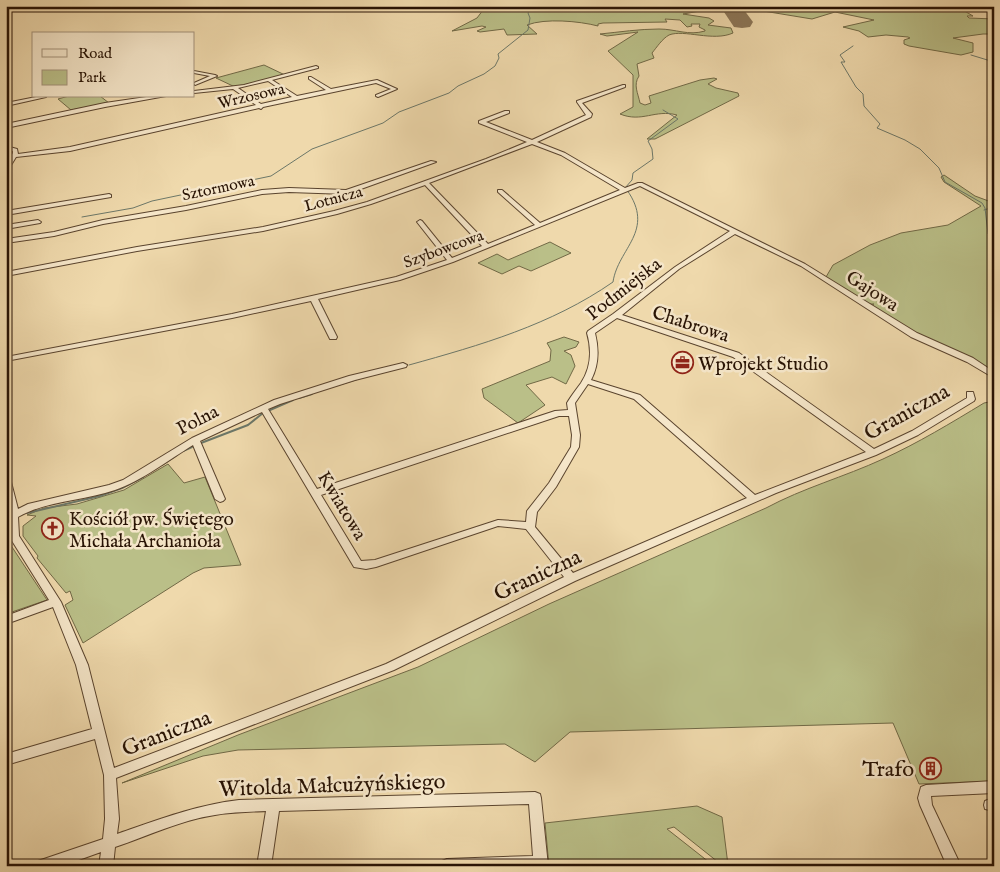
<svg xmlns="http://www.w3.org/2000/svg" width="1000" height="872" font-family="'IM FELL English',serif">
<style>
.green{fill:#babf88;stroke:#716946}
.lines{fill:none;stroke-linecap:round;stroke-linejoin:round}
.stream-far1{stroke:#6c7768;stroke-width:1}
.stream{stroke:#6c7768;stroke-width:2}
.runway{fill:#8c7658;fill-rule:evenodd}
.street-casing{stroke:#5a442e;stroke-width:2}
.street{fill:#f5e6c9;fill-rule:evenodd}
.labels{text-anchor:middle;stroke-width:5;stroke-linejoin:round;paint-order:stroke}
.far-street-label{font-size:16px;fill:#281304;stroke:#f5e6c9}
.street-label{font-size:19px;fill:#281304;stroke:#f5e6c9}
.poi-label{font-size:19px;fill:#281304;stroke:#f5e6c9;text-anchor:start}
.near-street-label{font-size:22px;fill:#281304;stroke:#f5e6c9}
.near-poi-label{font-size:22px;fill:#281304;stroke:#f5e6c9;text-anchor:end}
</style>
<rect width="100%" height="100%" fill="#efd9ac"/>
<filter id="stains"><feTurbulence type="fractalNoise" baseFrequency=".004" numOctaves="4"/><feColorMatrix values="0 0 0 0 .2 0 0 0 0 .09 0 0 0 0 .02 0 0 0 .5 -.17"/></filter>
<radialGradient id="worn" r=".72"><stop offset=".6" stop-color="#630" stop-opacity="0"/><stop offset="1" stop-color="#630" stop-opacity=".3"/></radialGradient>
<g class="green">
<path d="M491 6H699L706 10 683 14 709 18 714 21 708 25 731 28 733 33C713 42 684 29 669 35 662 39 657 47 652 53L654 58 637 64 639 76C633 85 638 93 640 103L645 105 651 103 649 96 700 80 714 78 717 79 708 84 716 88 738 93 739 96 655 139H647L677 115C655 109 642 123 620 114L633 107V75L608 51 638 32 607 36 600 34C620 32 639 29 659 29 676 29 688 36 705 31V30L699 27 700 24H691L692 26 687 27 680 20 665 19 667 22 603 23 598 24V26C579 21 545 18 527 25L537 34 507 35 504 29 480 32 477 31 486 27 482 26 452 31 477 18 483 10Z"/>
<polygon points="761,6 956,6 973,16 967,16 969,18 994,19 994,34 983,34 953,38 973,43 973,52 961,55 909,46 904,44 904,40 910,38 908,37 886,35 868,37 859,31 843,27 874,20 835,12 812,19 757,10"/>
<polygon points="264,65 285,75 235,87 216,78"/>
<polygon points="69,96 100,96 109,103 71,110 58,99"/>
<polygon points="944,175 975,196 994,203 994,375 936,345 870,306 874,304 869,304 826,277 833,265 870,245 901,233 948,225 981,206 944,182 941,177"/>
<polygon points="550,242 571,253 531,271 519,266 502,274 478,263 497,254 508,260"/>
<polygon points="564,337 579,342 576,347 564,351 571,355 575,366 566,384 552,377 526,385 545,405 518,423 484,398 482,389 550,361 551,350 547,343"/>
<path d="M994 401V781L919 784 893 723 570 732 535 762 505 744 238 750 203 756 122 783 238 735 418 667 549 604 766 508C803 488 844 477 883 459 918 443 951 423 984 403Z"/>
<polygon points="168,464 184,483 205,477 241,565 204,568 193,573 83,643 65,605 73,600 70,591 66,593 37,558 38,556 23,536 23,526 36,516 27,515 44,508 77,504 124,490"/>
<polygon points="12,547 47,600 6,614 6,549"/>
<polygon points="697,806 722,817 728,865 723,866 674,827 667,829 714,866 549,866 545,823"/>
</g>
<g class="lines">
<g class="stream-far1">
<polyline points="853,46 840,55 845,62 841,62 856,87 863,94 864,106 880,124 877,128 905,140 920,149 939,168 945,182 982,203 985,208 988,234 994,237"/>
<polyline points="971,55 994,62"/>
<polyline points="625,188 632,180 633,173 653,159 652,149 648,141 678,119 663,110"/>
<polyline points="984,210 994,207"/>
<polyline points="82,217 133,208 152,201 271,176 312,149 383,123 399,112 449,93 458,86 484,74 495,66 499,58 498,54 528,30 530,18 528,13 532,6"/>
<path d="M409 365C481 345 551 325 613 282 618 248 656 231 627 190"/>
<polyline points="333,387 369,376"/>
</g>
<g class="stream">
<polyline points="299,398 312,394"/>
<polyline points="270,410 293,400"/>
<polyline points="201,443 248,425 263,413"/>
<polyline points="183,451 192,447"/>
<polyline points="162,465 177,455"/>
<polyline points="27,513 100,496 122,488 143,477"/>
</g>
<polygon class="runway" points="720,6 741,6 753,22 750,27 742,28 734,27"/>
<defs>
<g id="street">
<path d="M316 66 318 67V68L272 80 297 96 326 90 309 79V77H311L331 89 377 80 397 89 378 97 376 96V95L391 89 376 83 263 107 261 109 259 108 70 151 16 157 8 170 6 171V164L13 153V151L6 150V146L17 149 18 154 70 147 256 105 233 89 194 93V91L244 85ZM268 81 292 97 261 104 238 88Z"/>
<polygon points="194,71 215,75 217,76 195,85 194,83 210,76 194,73"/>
<path d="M623 85H625V87L582 103 592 114 591 117 537 142 565 153 625 188 638 183H642L805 264 917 333 973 358 994 372V378L967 362 911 337 801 266 735 234 679 269 622 315 739 353 874 449 912 431 967 398V392H973L975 399 974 401 918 435 876 455 776 493 575 581 394 670 116 778 119 819 117 834C157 820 196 805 239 800L535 792 540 794 541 798 548 866H440L442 861 447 859 533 856 529 804 279 811 271 866H257L266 811C249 812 232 812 215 815 181 820 148 836 115 847L113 866H99L101 852 62 866H36L38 861 103 839 105 819 104 775 95 739 6 765V754L92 729 76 665 53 607 6 624V616L49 600 9 536 6 479 11 482 18 509 28 504 109 485 123 480 192 438 274 400 349 376 403 363 407 365 406 367 355 380 280 404 268 409 317 489 555 411 568 410 567 403C571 396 576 390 581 383 591 368 592 350 587 333L588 331 613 314 675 267 730 231 640 186 453 262 400 280 318 299 337 337 336 339H330L311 301 232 318 6 361V357L232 314 396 277 447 260 417 222 420 220 422 221 452 258 482 246 425 185 371 204 337 214 263 231 137 251 6 276V272L137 247 263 227 334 211 367 202 486 159 527 142 479 123V121L505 111H509V113L486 122 532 140 586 115 577 102V101ZM532 144 561 155 620 190 540 223 502 190H498V192L535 225 488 244 429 183ZM617 318 733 357 866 452 755 495 640 395 591 380C599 365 599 349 595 333ZM588 384 634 399 747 498 573 573 535 527 537 512 556 487 579 447 580 435 575 403ZM262 412 354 567 366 569 376 567 498 526 526 529 564 577 386 664 114 768 88 665 61 602 19 536 18 517C48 500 84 501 115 490 140 482 170 459 193 445L215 499 220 502 223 501 225 499 200 441ZM559 416H569L572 435 571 447 549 483 527 511 526 522 498 520 375 560 361 561 321 495Z"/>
<polygon points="41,96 46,97 6,106 6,103"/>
<polygon points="153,96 166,96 105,107 6,128 6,124 105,103"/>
<polygon points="431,161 436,162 347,194 289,192 262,194 186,210 103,224 54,236 6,243 6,239 54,232 103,220 186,206 262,190 289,188 346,190"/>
<polygon points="109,194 111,195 111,197 6,215 6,211"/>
<polygon points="38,220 41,222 40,223 6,229 6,225"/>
<polygon points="994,781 994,793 931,796 932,805 961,866 947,866 920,805 918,798 921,787 926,785"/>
<polygon points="990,799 994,799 994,811 985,809 984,805 985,801"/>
</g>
</defs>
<use href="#street" class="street-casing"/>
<use href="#street" class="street"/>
</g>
<defs>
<symbol id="office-ring" viewBox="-11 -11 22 22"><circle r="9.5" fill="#f5e6c9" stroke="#8f2418" stroke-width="1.5"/><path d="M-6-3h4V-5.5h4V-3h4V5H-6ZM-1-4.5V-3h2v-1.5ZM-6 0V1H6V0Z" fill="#8f2418"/></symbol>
<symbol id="church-ring" viewBox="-11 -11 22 22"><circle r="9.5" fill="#f5e6c9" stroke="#8f2418" stroke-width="1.5"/><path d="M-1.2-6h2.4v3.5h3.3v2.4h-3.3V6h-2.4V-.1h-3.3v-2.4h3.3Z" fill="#8f2418"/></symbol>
<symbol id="building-ring" viewBox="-11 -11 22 22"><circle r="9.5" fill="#f5e6c9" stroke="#8f2418" stroke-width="1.5"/><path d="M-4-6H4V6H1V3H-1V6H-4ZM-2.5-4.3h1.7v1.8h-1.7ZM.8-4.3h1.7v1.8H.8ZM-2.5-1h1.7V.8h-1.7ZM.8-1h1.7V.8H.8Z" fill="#8f2418"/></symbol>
</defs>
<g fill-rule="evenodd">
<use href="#office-ring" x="670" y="350" width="25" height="25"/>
<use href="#church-ring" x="40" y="516" width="25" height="25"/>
<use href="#building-ring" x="918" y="756" width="25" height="25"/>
</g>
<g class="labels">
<g class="far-street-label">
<text transform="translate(251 95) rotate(-13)" y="6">Wrzosowa</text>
<text transform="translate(218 187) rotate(-12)" y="6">Sztormowa</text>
<text transform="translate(333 198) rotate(-15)" y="6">Lotnicza</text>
<text transform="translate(443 248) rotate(-20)" y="6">Szybowcowa</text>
</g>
<g class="street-label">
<text transform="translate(623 288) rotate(-38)" y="7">Podmiejska</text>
<text transform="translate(873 290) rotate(33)" y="7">Gajowa</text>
<text transform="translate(691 323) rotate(18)" y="7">Chabrowa</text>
<text transform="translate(197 419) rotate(-27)" y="7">Polna</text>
<text transform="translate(343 505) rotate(59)" y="7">Kwiatowa</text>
</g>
<g class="poi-label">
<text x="698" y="370">Wprojekt Studio</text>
<text x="69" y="525">Kościół pw. Świętego<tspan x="69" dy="22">Michała Archanioła</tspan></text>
</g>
<g class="near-street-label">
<text transform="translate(906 411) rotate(-29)" y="8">Graniczna</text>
<text transform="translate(537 574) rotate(-25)" y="8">Graniczna</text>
<text transform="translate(166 732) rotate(-21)" y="8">Graniczna</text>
<text transform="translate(332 784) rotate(-2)" y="8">Witolda Małcużyńskiego</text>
</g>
<g class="near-poi-label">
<text x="914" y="776">Trafo</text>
</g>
</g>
<rect width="1000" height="872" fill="none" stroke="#efd9ac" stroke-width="25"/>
<rect x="8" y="8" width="985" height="857" fill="none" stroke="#281304" stroke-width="2.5"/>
<rect x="12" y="12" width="975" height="847" fill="none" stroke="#281304"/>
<rect x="32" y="32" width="162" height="65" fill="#f5e6c9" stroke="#a3927a"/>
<rect x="42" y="49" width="25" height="8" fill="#f5e6c9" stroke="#a3927a"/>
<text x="78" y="58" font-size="15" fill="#281304">Road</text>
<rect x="42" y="70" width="25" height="15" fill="#babf88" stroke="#a3927a"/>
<text x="78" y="82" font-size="15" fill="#281304">Park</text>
<rect width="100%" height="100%" filter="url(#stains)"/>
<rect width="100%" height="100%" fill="url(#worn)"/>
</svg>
